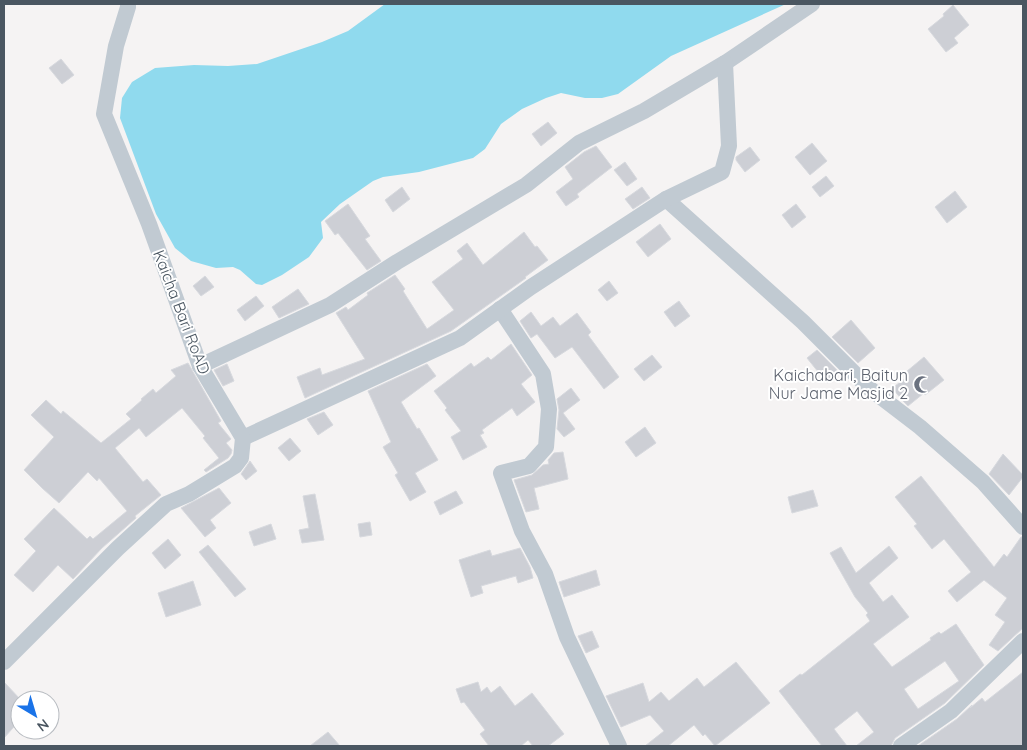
<svg xmlns="http://www.w3.org/2000/svg" width="1027" height="750" font-family="Quicksand,sans-serif">
<style>
.water{fill:#90daee}
.building{fill:#cdcfd5;stroke:#d7d9de;fill-rule:evenodd}
.lines{fill:none;stroke-linecap:round;stroke-linejoin:round}
.minor{stroke:#c1cad2;stroke-width:16}
.labels{text-anchor:middle;stroke-width:4;stroke-linejoin:round;paint-order:stroke}
.street-label{font-size:16px;fill:#4a5661;stroke:#fff}
.worship-label{font-size:16px;fill:#5b616d;stroke:#fff;text-anchor:end}
</style>
<rect width="100%" height="100%" fill="#f5f3f3"/>
<polygon class="water" points="385,4 786,4 671,56 618,94 602,98 585,98 561,93 546,98 522,109 501,124 485,149 473,158 419,172 383,177 373,181 340,204 321,222 323,238 309,257 282,275 262,285 256,284 240,270 233,267 216,268 191,261 175,248 156,214 120,118 122,98 132,82 155,68 194,65 228,66 257,64 322,42 348,31"/>
<g class="building">
<polygon points="953,5 969,25 954,38 958,43 946,52 928,29 944,16 943,14"/>
<polygon points="61,59 74,75 62,84 49,68"/>
<polygon points="548,122 557,133 541,146 532,134"/>
<polygon points="812,143 827,161 810,175 795,157"/>
<polygon points="596,146 612,167 577,194 579,197 566,206 556,192 573,179 565,167 584,152"/>
<polygon points="750,147 760,160 745,172 736,160 736,157"/>
<polygon points="625,162 637,179 627,186 614,170"/>
<polygon points="826,176 834,186 820,197 812,187"/>
<polygon points="402,187 410,199 393,212 385,200"/>
<polygon points="642,187 650,198 633,209 625,199"/>
<polygon points="955,191 967,207 947,223 935,207"/>
<polygon points="348,204 370,236 365,239 381,261 367,270 338,233 335,235 325,221"/>
<polygon points="796,204 806,217 792,228 782,215"/>
<polygon points="660,224 671,239 648,257 636,242"/>
<polygon points="524,232 535,247 537,246 548,260 525,277 526,278 451,331 305,398 297,377 320,368 322,375 365,359 336,313 346,307 348,310 368,295 367,293 395,275 405,289 403,291 427,329 454,310 432,282 463,259 457,251 467,243 483,265"/>
<polygon points="205,276 214,287 201,296 193,286"/>
<polygon points="609,281 618,293 607,301 598,290"/>
<polygon points="298,289 309,304 279,318 272,307"/>
<polygon points="256,296 264,306 245,321 237,310"/>
<polygon points="679,301 690,316 675,327 664,312"/>
<polygon points="531,312 541,326 553,317 560,326 577,313 591,332 588,335 619,377 604,389 572,347 555,358 537,334 531,338 520,321"/>
<polygon points="851,320 875,348 858,363 832,337"/>
<polygon points="511,344 532,375 521,384 535,402 517,416 512,408 482,430 484,433 480,435 487,447 463,460 451,437 461,431 445,410 447,408 434,391 471,363 474,367 488,357 491,360"/>
<polygon points="817,350 840,373 827,383 807,358"/>
<polygon points="652,355 662,367 644,381 634,369"/>
<polygon points="924,357 944,380 925,395 924,393 908,406 903,401 892,388 909,376 906,372"/>
<polygon points="188,363 221,421 218,423 231,439 226,443 232,450 231,454 228,458 206,472 204,470 219,458 203,438 205,436 182,408 146,437 139,428 115,448 143,482 147,479 161,495 135,516 136,518 102,548 73,579 58,565 33,592 14,575 36,551 24,539 54,508 87,539 90,536 93,539 127,511 99,478 97,481 88,472 59,503 42,488 24,470 54,437 31,415 46,400 61,414 63,411 101,443 131,419 126,414 142,400 141,399 153,389 156,393 176,376 171,370"/>
<polygon points="227,364 234,381 223,386 214,370"/>
<polygon points="427,364 436,376 401,402 417,429 419,428 438,460 415,473 426,492 410,501 395,475 398,473 383,447 391,442 368,391"/>
<polygon points="571,388 580,400 563,413 575,429 564,437 557,429 559,410 557,399"/>
<polygon points="324,412 333,425 318,435 307,419"/>
<polygon points="645,427 656,443 636,457 625,442"/>
<polygon points="290,438 301,451 289,461 278,448"/>
<polygon points="563,452 568,479 534,488 539,509 526,512 514,480 532,475 543,465 549,464 548,460 554,453"/>
<polygon points="1003,454 1023,475 1023,477 1009,495 989,474"/>
<polygon points="250,461 257,471 246,480 241,474"/>
<polygon points="921,476 994,567 1004,554 1007,557 1021,537 1023,537 1023,628 998,651 989,645 1005,622 995,615 1007,598 984,580 957,602 948,591 971,572 944,539 932,549 914,526 917,524 895,497"/>
<polygon points="219,488 231,503 210,520 216,528 205,537 181,508"/>
<polygon points="813,490 818,506 792,513 788,497"/>
<polygon points="456,491 463,503 440,515 434,502"/>
<polygon points="315,494 324,540 302,543 299,530 309,528 303,496"/>
<polygon points="370,522 372,535 360,537 358,524"/>
<polygon points="271,524 276,539 254,546 249,532"/>
<polygon points="168,539 181,555 165,569 152,553"/>
<polygon points="208,545 246,589 235,597 199,552"/>
<path d="M889 546 898 558 869 583 883 602 892 595 909 617 873 644 892 667 931 640 930 638 939 632 941 634 956 624 984 665 945 703 895 738 891 746H856L874 732 857 711 834 729 847 746H822L779 691 800 674 802 675 870 621 866 615 868 613 855 597 830 553 841 547 856 573ZM945 661 959 681 918 709 904 689Z"/>
<polygon points="520,548 530,567 533,578 518,583 516,576 481,586 483,593 471,597 459,560 490,550 492,556"/>
<polygon points="596,570 600,585 564,597 559,582"/>
<polygon points="193,581 201,605 166,617 158,593"/>
<polygon points="592,631 599,647 586,653 578,636"/>
<polygon points="736,662 770,703 715,746 705,734 703,736 694,725 668,746 645,746 664,731 650,715 621,727 606,696 643,683 649,702 661,692 669,701 697,678 704,687"/>
<polygon points="1023,672 1023,746 918,746 957,719 972,705 970,708 982,698 985,702"/>
<polygon points="4,682 20,699 20,720 4,738"/>
<polygon points="478,682 481,692 487,687 491,693 500,686 515,706 532,693 564,734 548,746 533,746 528,740 521,746 489,746 480,734 485,730 464,702 461,703 456,689"/>
<polygon points="328,732 340,746 310,746"/>
</g>
<g class="lines">
<g class="minor">
<polyline points="666,199 803,322 869,388 920,427 983,482 1023,527"/>
<polyline points="500,309 543,374 549,409 546,447 529,466 501,473 522,531 545,574 567,637 619,746"/>
<polyline points="200,366 330,305 397,262 526,185 579,143 644,111 725,63 812,4"/>
<polyline points="243,438 460,338 531,287 666,199 722,172 729,146 725,63"/>
<polyline points="4,662 118,548 166,504 189,494 235,466 241,458 243,438 200,366 149,224 104,114 116,46 128,7 128,4"/>
<polyline points="901,746 951,711 1023,641"/>
</g>
</g>
<defs>
<symbol id="mosque-bare" viewBox="-9 -9 18 18"><path d="M3.5-4.9A6 6 0 1 0 3.5 4.9A5 5 0 1 1 3.5-4.9Z" fill="#6b7280" stroke="#fff" stroke-width="2.5" paint-order="stroke"/></symbol>
</defs>
<g fill-rule="evenodd">
<use href="#mosque-bare" x="910" y="372" width="25" height="25"/>
</g>
<g class="labels">
<g class="street-label">
<text transform="translate(182 312) rotate(69)" y="6">Kaicha Bari RoAD</text>
</g>
<g class="worship-label">
<text x="908" y="381">Kaichabari, Baitun<tspan x="908" dy="18">Nur Jame Masjid 2</tspan></text>
</g>
</g>
<rect width="1027" height="750" fill="none" stroke="#4a5661" stroke-width="10"/>
<g transform="translate(35 715) rotate(142)"><circle r="24" fill="#ffffff" stroke="#b7bbc0"/>
<path d="M0-4L9 19L0 12L-9 19Z" fill="#1a73e8"/>
<text y="-8" font-size="14" font-weight="bold" text-anchor="middle" fill="#4a5661">N</text>
</g>
</svg>
